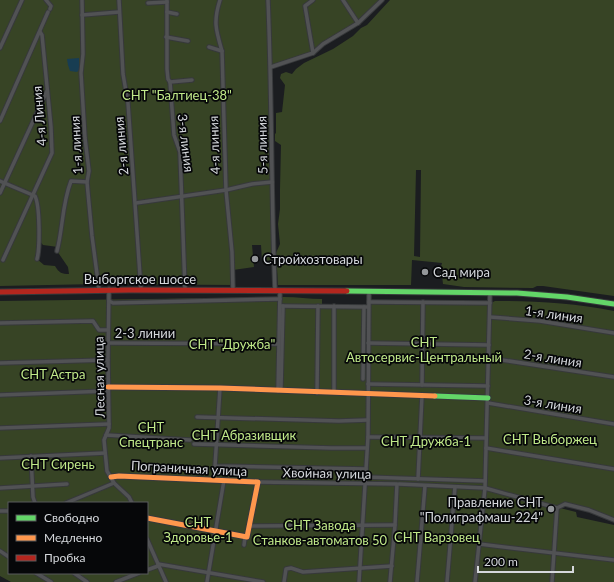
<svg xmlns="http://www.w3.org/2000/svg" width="614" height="582" font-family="Lato,sans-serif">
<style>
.green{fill:#374425;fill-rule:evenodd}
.water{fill:#183d52}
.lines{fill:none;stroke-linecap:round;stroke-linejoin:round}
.street-casing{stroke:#37393b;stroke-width:5.5}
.fast-casing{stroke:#37393b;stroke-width:7}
.slow-casing{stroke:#37393b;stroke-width:7}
.jam-casing{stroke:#37393b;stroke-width:7}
.street{stroke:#515254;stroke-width:3.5}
.fast{stroke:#63d668;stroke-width:5}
.slow{stroke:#ff974d;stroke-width:5}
.jam{stroke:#b3261e;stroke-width:5}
.poi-dot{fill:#94979a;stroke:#060709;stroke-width:1.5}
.labels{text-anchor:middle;stroke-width:3.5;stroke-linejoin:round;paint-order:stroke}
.park-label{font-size:13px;fill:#c0e989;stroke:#060709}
.street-label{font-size:13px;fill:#d5d8dc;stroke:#060709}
.poi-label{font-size:13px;fill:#d5d8dc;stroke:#060709;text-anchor:start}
</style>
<rect width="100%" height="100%" fill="#1b1d20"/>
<g class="green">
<path d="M0 0H382L358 23 323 44 313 53 271 68 274 260 262 261 261 245H252L254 267 233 270V285L97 284 0 286ZM39 240 43 245 58 247 57 251 68 267 69 274C62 274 59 273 55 266L44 265 37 259Z"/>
<path d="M390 0H614V296L543 286H537L533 288 464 287 443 284 441 267 442 263 412 260 411 285H278L276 253 280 244 278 224 280 209V189L281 145 275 141V134L276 133V113L282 112 285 85 280 78 281 74 286 72 292 74 296 69 304 63 333 49 353 36 361 28 367 25ZM416 170H421L420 257 414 256Z"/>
<path d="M284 297C297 297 309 299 322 299V306L368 307 369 302 491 303 495 301C535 301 574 303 614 311V520L565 504 560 508 576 512 577 517 614 525V582H11L0 576V301ZM9 503H147V573H9Z"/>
</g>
<polygon class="water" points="79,58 79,70 77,72 70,71 68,65 67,59"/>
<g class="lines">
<defs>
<g id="street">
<polyline points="46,0 51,6 50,9"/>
<polyline points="82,0 83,54 81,73 85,138 89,171 87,182 92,236 99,289"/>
<polyline points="119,0 123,74 128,103 141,290"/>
<polyline points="167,0 167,69 168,79 170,82 174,135 180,152 185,289"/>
<path d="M220 0C213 22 216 30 222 51L226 190 232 252 233 290"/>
<path d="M268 0C272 97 271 194 275 290"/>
<polyline points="313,0 305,6 313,53"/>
<polyline points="343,0 358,23"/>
<polyline points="148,3 167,2"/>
<polyline points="167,12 177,14"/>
<polyline points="82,15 119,12"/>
<polyline points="166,37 188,41"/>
<polyline points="209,47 222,51"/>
<polyline points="0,48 22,0"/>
<polyline points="271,67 313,53 323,44 358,23 382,0"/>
<polyline points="170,82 192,80"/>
<polyline points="0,121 48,12"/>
<path d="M0 181 35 196C40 206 40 248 37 259"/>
<polyline points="0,193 47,91"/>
<polyline points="136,203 226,190 252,184 272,182"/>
<path d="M57 251C63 228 62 204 71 181L87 182"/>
<polyline points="3,260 52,153 51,127 42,35 40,32"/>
<polyline points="109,289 108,360 109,424 109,428 104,440 107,471 114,483 129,497 132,503"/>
<polyline points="109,301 113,303 280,299"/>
<polyline points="369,302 490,303"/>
<polyline points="281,306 368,307"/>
<polyline points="490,317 540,321 614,333"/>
<polyline points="0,323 93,321 99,330 108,330"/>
<polyline points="108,343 278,344"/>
<polyline points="368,343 489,345"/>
<polyline points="489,358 614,377"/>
<polyline points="0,363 108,360"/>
<polyline points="363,379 364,307"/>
<polyline points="368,384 488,386"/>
<polyline points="422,385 423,302"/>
<polyline points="281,387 283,306"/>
<polyline points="220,388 215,466 366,469"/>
<polyline points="278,391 280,291"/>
<polyline points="334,391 334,306"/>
<polyline points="317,393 318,306"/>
<polyline points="0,395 108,391"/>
<polyline points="488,403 614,424"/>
<polyline points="197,417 339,421 368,420"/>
<polyline points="0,428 109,424"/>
<polyline points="106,435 190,440"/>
<polyline points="368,437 486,438"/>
<polyline points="194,444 331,448 367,448"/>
<polyline points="486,448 614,469"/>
<polyline points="31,456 33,497 35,503"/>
<polyline points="0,458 105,453"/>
<polyline points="365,477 485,481"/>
<polyline points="418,479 422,396"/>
<polyline points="258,482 397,484 395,525 390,582"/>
<polyline points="399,484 485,488 557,508"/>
<polyline points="0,488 67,484"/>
<polyline points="66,503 114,483"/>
<polyline points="557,508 565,504 589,510 614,520"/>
<polyline points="0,511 9,511"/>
<polyline points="249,526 395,525"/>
<polyline points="147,539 166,582"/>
<polyline points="479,544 614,560"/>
<polyline points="244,545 245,537"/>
<polyline points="0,551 9,557"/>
<polyline points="158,564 263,582"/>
<polyline points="147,570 158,566"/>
<polyline points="36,573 51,582"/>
<polyline points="74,573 87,582"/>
<polyline points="116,582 139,573"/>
<polyline points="207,582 224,480"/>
<polyline points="284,582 286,569 291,568 303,572 392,566"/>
<polyline points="359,582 368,437 369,292"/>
<polyline points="417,582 425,486"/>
<polyline points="447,582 455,487"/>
<polyline points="475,582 485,488 490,293"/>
<polyline points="552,582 557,508"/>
</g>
<g id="fast">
<polyline points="347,291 517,293 567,297 614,304"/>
<polyline points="435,396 488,398"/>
</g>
<g id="slow">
<polyline points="108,387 220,388 435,396"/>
<polyline points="111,477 119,476 258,482 247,537 147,518"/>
</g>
<polyline id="jam" points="0,292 129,290 347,291"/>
</defs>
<use href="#street" class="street-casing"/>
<use href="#fast" class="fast-casing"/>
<use href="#slow" class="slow-casing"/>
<use href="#jam" class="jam-casing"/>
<use href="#street" class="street"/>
<use href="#fast" class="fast"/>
<use href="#slow" class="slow"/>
<use href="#jam" class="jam"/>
</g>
<g class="poi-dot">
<circle cx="255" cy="259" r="4"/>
<circle cx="425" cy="272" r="4"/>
<circle cx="551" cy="509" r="4"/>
</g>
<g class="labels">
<g class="park-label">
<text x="177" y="100">СНТ "Балтиец-38"</text>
<text x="424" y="347">СНТ<tspan x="424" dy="15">Автосервис-Центральный</tspan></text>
<text x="232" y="349">СНТ "Дружба"</text>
<text x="53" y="379">СНТ Астра</text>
<text x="151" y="432">СНТ<tspan x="151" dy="15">Спецтранс</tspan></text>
<text x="244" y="440">СНТ Абразивщик</text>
<text x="550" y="444">СНТ Выборжец</text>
<text x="426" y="446">СНТ Дружба-1</text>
<text x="58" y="469">СНТ Сирень</text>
<text x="198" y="527">СНТ<tspan x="198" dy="15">Здоровье-1</tspan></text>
<text x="320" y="530">СНТ Завода<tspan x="320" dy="15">Станков-автоматов 50</tspan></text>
<text x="437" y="542">СНТ Варзовец</text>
</g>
<g class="street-label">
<text transform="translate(39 116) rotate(-95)" y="5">4-я Линия</text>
<text transform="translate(186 143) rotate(83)" y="5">3-я линия</text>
<text transform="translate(76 145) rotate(-93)" y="5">1-я линия</text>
<text transform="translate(214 145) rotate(-92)" y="5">4-я линия</text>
<text transform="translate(262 145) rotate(-91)" y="5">5-я линия</text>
<text transform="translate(121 146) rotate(-95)" y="5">2-я линия</text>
<text x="140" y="284">Выборгское шоссе</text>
<text transform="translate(554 314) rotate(8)" y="5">1-я линия</text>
<text x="145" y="338">2-3 линии</text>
<text transform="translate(553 358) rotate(9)" y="5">2-я линия</text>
<text transform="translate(99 377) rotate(-91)" y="5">Лесная улица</text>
<text transform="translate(553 404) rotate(9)" y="5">3-я линия</text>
<text transform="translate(189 468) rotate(3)" y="5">Пограничная улица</text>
<text transform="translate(327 473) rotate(1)" y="5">Хвойная улица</text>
</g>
<g class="poi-label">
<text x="263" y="264">Стройхозтовары</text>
<text x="433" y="277">Сад мира</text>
<text x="543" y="507" text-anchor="end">Правление СНТ<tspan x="543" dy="15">"Полиграфмаш-224"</tspan></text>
</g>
</g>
<rect x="8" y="502" width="140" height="72" fill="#060709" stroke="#595b5d"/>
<rect x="16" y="515" width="20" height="6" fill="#63d668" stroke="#595b5d"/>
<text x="44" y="522" font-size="12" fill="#d5d8dc">Свободно</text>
<rect x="16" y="535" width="20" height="6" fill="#ff974d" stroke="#595b5d"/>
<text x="44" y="542" font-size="12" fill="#d5d8dc">Медленно</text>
<rect x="16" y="555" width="20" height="6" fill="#b3261e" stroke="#595b5d"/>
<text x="44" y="562" font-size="12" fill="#d5d8dc">Пробка</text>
<path d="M478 566v6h95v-6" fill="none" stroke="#d5d8dc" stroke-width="2"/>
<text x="484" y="566" font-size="12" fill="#d5d8dc" stroke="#060709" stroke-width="3" paint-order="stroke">200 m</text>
</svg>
